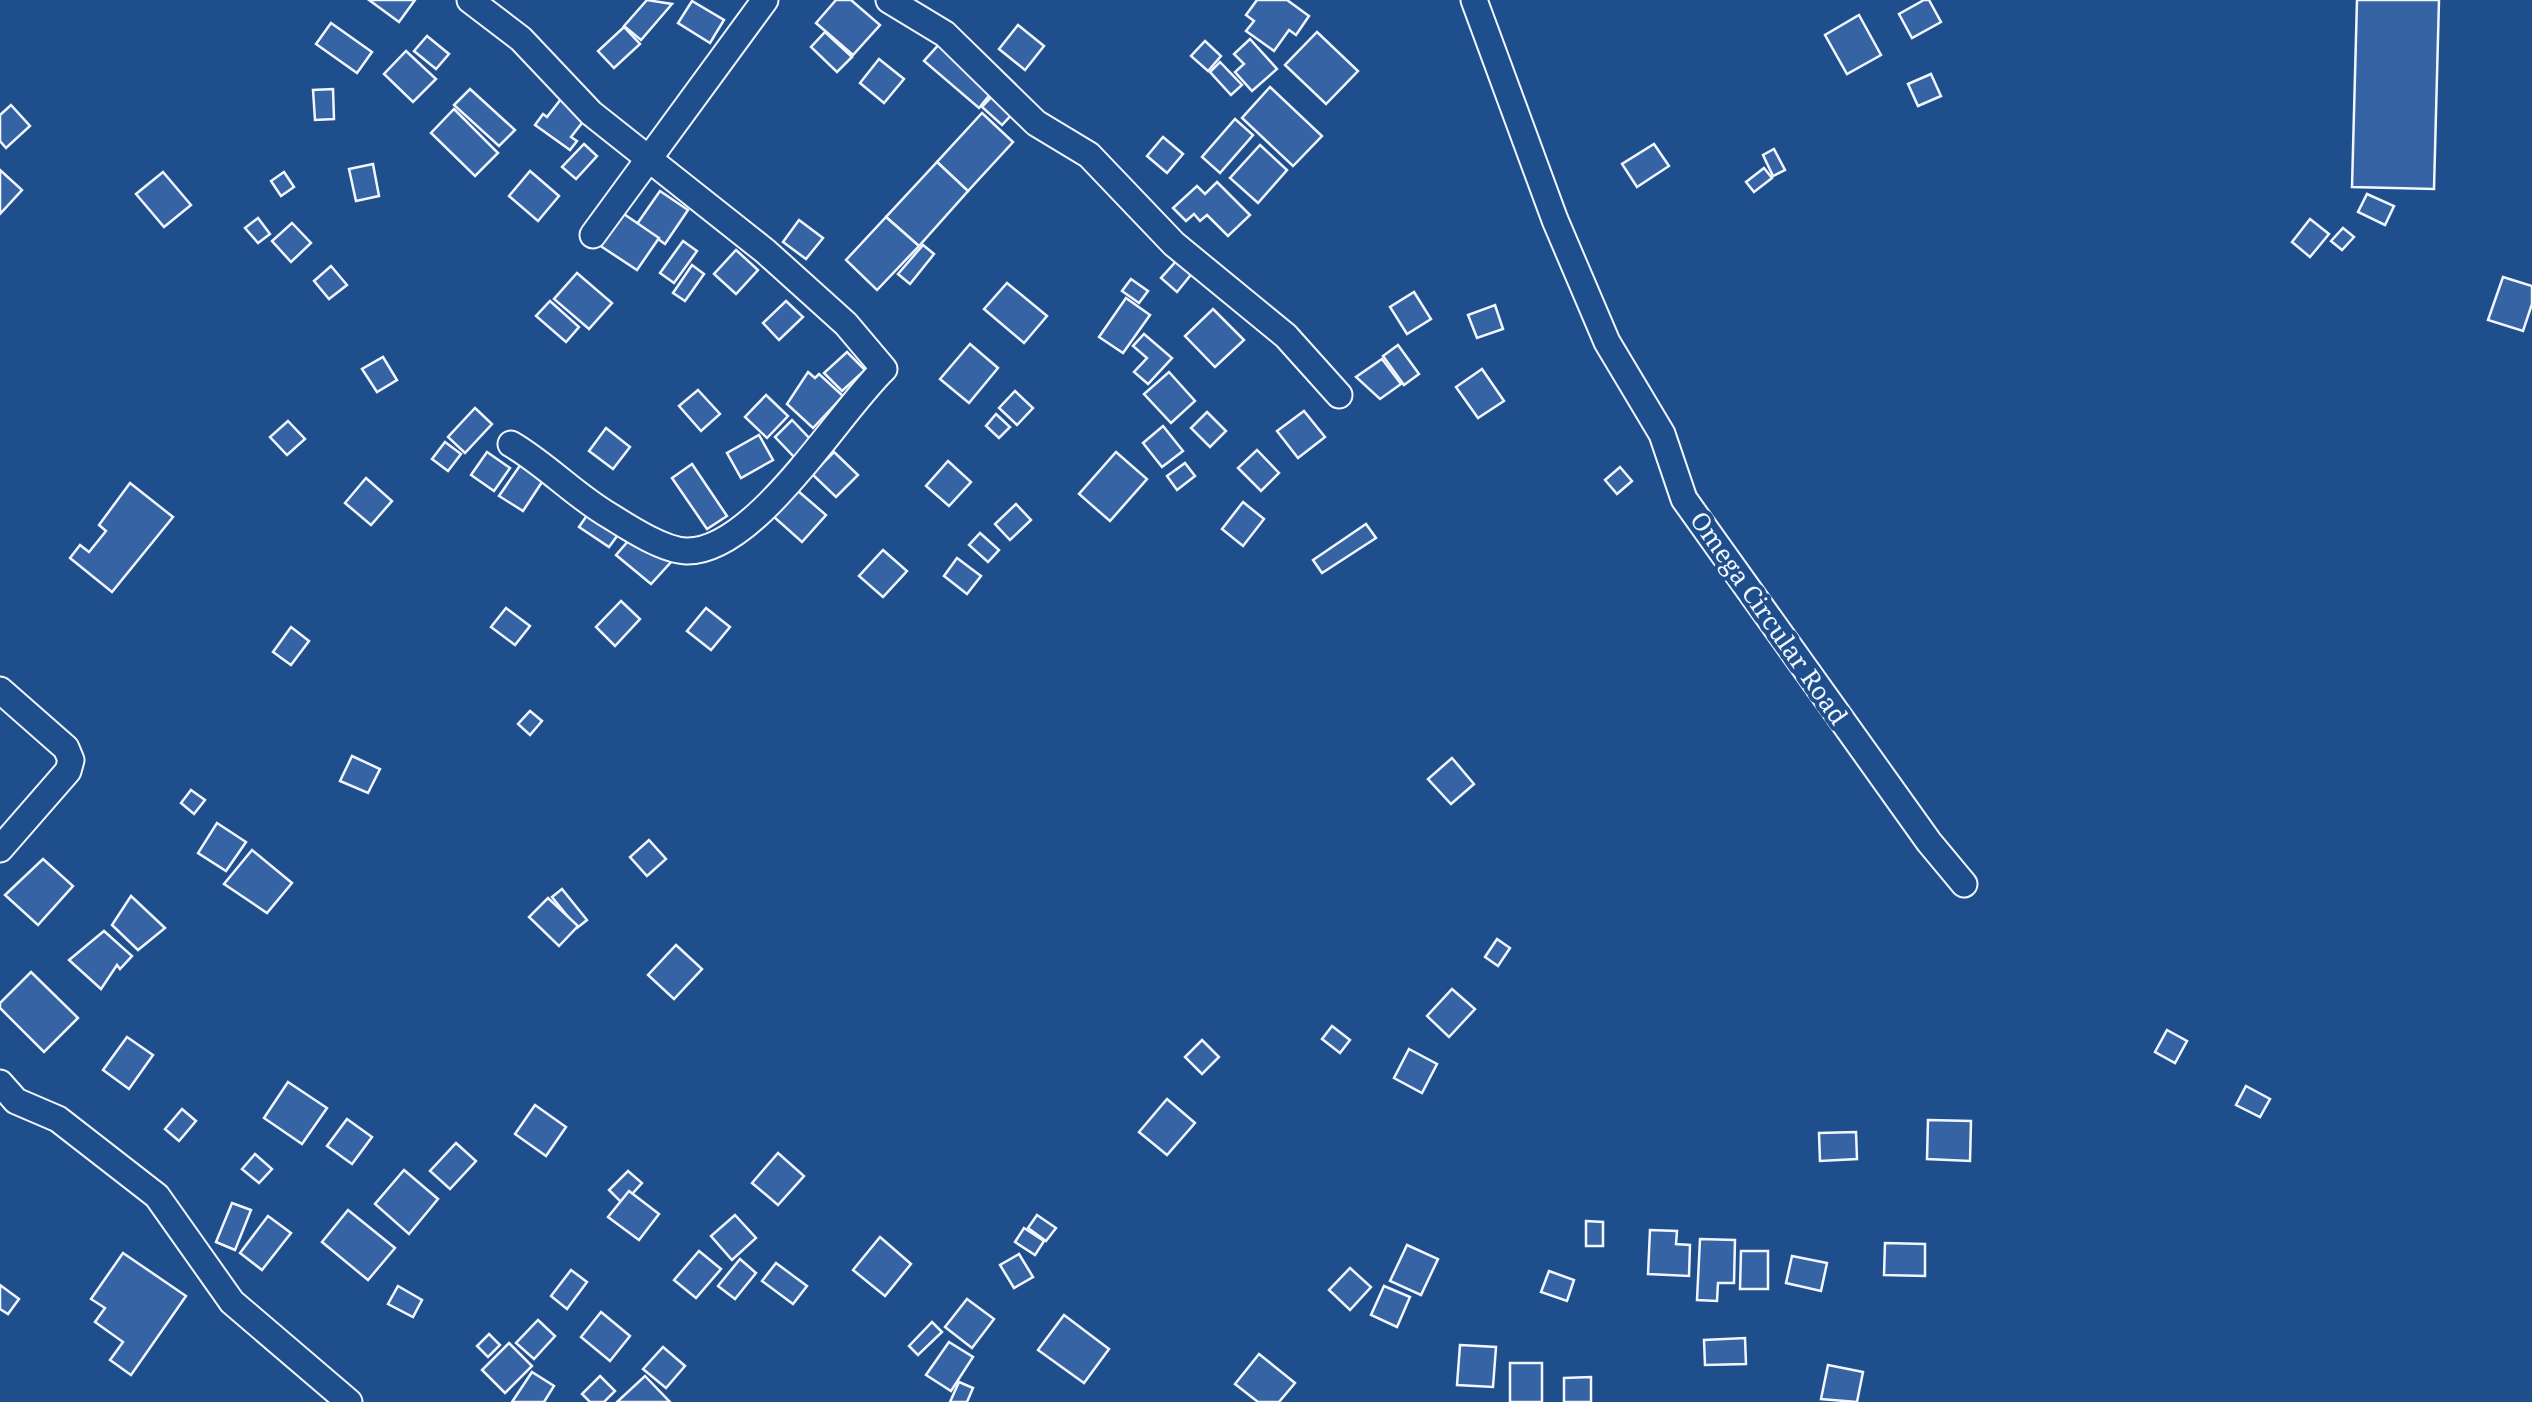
<svg xmlns="http://www.w3.org/2000/svg" width="2532" height="1402" font-family="'Noto Serif',serif">
<style>
.building{fill:#3563a3;stroke:#f2f6ff;stroke-width:2.5}
.lines{fill:none;stroke-linecap:round;stroke-linejoin:round}
.minor-casing{stroke:#f2f6ff;stroke-width:29}
.minor{stroke:#1f4e8c;stroke-width:25}
.labels{text-anchor:middle;stroke-width:8;stroke-linejoin:round;paint-order:stroke}
.street-label{font-size:25px;fill:#f2f6ff;stroke:#1f4e8c}
</style>
<rect width="100%" height="100%" fill="#1f4e8c"/>
<g class="building">
<polygon points="369,0 415,0 399,22"/>
<polygon points="647,0 672,4 641,40 624,26"/>
<polygon points="836,0 851,0 880,25 853,55 816,23"/>
<polygon points="1257,0 1287,0 1309,16 1296,35 1289,30 1274,51 1246,31 1254,21 1246,15"/>
<polygon points="1924,0 1929,0 1941,22 1912,38 1899,14"/>
<polygon points="2357,0 2439,0 2434,189 2352,187"/>
<polygon points="692,1 724,20 710,43 678,23"/>
<polygon points="1859,15 1881,55 1847,74 1825,35"/>
<polygon points="331,23 372,52 357,73 316,44"/>
<polygon points="1018,25 1044,46 1025,70 999,49"/>
<polygon points="624,27 640,44 614,68 598,51"/>
<polygon points="825,32 852,57 837,72 811,47"/>
<polygon points="1317,32 1358,71 1326,104 1285,65"/>
<polygon points="427,36 449,54 436,69 414,51"/>
<polygon points="1250,39 1277,69 1252,91 1235,72 1244,64 1234,54"/>
<polygon points="942,41 996,87 979,108 924,61"/>
<polygon points="1205,41 1221,56 1208,71 1191,56"/>
<polygon points="406,51 436,79 413,102 384,74"/>
<polygon points="879,59 904,79 884,103 860,83"/>
<polygon points="1220,62 1242,85 1231,95 1210,72"/>
<polygon points="1931,74 1941,96 1918,106 1908,84"/>
<polygon points="1270,87 1322,136 1293,166 1242,118"/>
<polygon points="333,89 334,119 315,120 313,90"/>
<polygon points="470,89 515,130 499,146 454,105"/>
<polygon points="996,92 1016,110 1002,125 982,107"/>
<polygon points="561,99 586,118 571,137 577,141 570,150 535,125 543,114 547,117"/>
<polygon points="11,105 30,126 6,148 0,141 0,115"/>
<polygon points="454,109 498,153 475,176 431,133"/>
<polygon points="982,113 1013,142 968,191 937,162"/>
<polygon points="1235,119 1253,135 1220,173 1202,157"/>
<polygon points="1163,137 1183,154 1167,173 1147,156"/>
<polygon points="584,144 597,156 576,179 562,167"/>
<polygon points="1654,144 1669,166 1637,187 1622,164"/>
<polygon points="1260,145 1287,170 1258,203 1230,178"/>
<polygon points="1774,149 1785,170 1773,176 1763,155"/>
<polygon points="937,162 968,191 919,246 886,217"/>
<polygon points="373,164 379,196 356,201 349,169"/>
<polygon points="1764,168 1772,178 1754,192 1746,182"/>
<polygon points="0,170 22,190 0,214"/>
<polygon points="530,171 559,196 538,221 509,196"/>
<polygon points="163,172 191,205 164,227 136,194"/>
<polygon points="284,172 294,187 281,196 271,181"/>
<polygon points="1217,182 1250,215 1228,236 1207,215 1200,221 1194,214 1186,221 1173,208 1197,186 1205,194"/>
<polygon points="660,191 688,210 665,244 637,224"/>
<polygon points="2367,194 2394,206 2385,225 2358,212"/>
<polygon points="621,212 659,238 637,270 599,245"/>
<polygon points="886,217 919,246 877,290 846,260"/>
<polygon points="258,218 270,234 258,243 245,228"/>
<polygon points="2310,219 2329,234 2310,257 2292,242"/>
<polygon points="799,220 823,238 806,259 783,242"/>
<polygon points="292,223 311,243 291,262 272,241"/>
<polygon points="2343,228 2354,237 2342,250 2331,241"/>
<polygon points="683,241 697,251 674,283 660,273"/>
<polygon points="923,245 934,254 910,284 898,274"/>
<polygon points="736,250 758,270 736,294 714,274"/>
<polygon points="1179,258 1194,271 1177,292 1161,278"/>
<polygon points="692,265 704,274 685,301 673,293"/>
<polygon points="331,266 347,285 329,299 314,281"/>
<polygon points="577,273 612,303 589,329 554,299"/>
<polygon points="2503,277 2532,286 2532,304 2523,331 2488,320"/>
<polygon points="1131,279 1148,291 1139,303 1122,291"/>
<polygon points="1007,283 1047,316 1024,343 984,309"/>
<polygon points="1414,292 1431,319 1407,334 1390,307"/>
<polygon points="1126,298 1150,315 1123,353 1099,337"/>
<polygon points="550,301 579,327 566,342 536,316"/>
<polygon points="786,301 803,317 779,340 763,323"/>
<polygon points="1495,305 1503,329 1477,338 1468,315"/>
<polygon points="1213,309 1244,340 1215,367 1185,336"/>
<polygon points="1144,334 1172,358 1148,384 1134,372 1147,358 1133,346"/>
<polygon points="970,344 998,368 969,403 940,379"/>
<polygon points="1398,345 1419,374 1404,385 1383,356"/>
<polygon points="847,352 865,370 842,391 824,373"/>
<polygon points="383,357 397,380 377,392 362,369"/>
<polygon points="1382,359 1401,384 1380,399 1356,377"/>
<polygon points="1482,369 1504,401 1478,418 1456,387"/>
<polygon points="808,372 815,378 819,374 843,396 813,428 787,404"/>
<polygon points="1169,372 1195,401 1171,423 1144,394"/>
<polygon points="698,390 720,414 701,431 679,406"/>
<polygon points="1015,391 1033,408 1017,425 999,408"/>
<polygon points="766,395 788,416 767,438 745,417"/>
<polygon points="475,408 492,424 465,453 448,437"/>
<polygon points="1304,411 1325,437 1298,458 1277,431"/>
<polygon points="1207,412 1226,431 1210,447 1191,428"/>
<polygon points="996,414 1010,427 999,438 986,426"/>
<polygon points="792,420 814,443 797,460 775,437"/>
<polygon points="288,421 305,439 287,455 270,437"/>
<polygon points="1163,426 1183,451 1162,467 1143,443"/>
<polygon points="606,428 630,447 613,469 589,451"/>
<polygon points="759,435 773,460 741,478 727,453"/>
<polygon points="445,442 461,454 448,471 432,459"/>
<polygon points="1257,450 1279,473 1261,491 1238,468"/>
<polygon points="487,452 510,468 494,491 471,475"/>
<polygon points="834,452 858,475 836,497 812,474"/>
<polygon points="1116,452 1147,479 1110,521 1079,494"/>
<polygon points="948,461 971,482 949,506 926,486"/>
<polygon points="1185,463 1195,476 1177,490 1167,476"/>
<polygon points="521,464 544,479 523,511 499,496"/>
<polygon points="692,464 727,516 707,529 672,478"/>
<polygon points="1620,467 1632,481 1617,494 1605,480"/>
<polygon points="366,478 392,501 371,525 345,503"/>
<polygon points="130,483 173,517 112,592 70,558 80,545 89,552 106,531 99,525"/>
<polygon points="798,491 826,515 802,542 774,517"/>
<polygon points="1243,502 1264,519 1243,546 1222,529"/>
<polygon points="1016,504 1031,520 1010,540 995,524"/>
<polygon points="590,511 620,532 609,547 579,527"/>
<polygon points="1366,524 1376,538 1322,573 1313,560"/>
<polygon points="636,532 671,562 651,584 616,555"/>
<polygon points="980,533 999,550 988,562 969,545"/>
<polygon points="883,550 907,571 883,597 859,576"/>
<polygon points="957,558 981,576 967,594 944,576"/>
<polygon points="621,601 640,619 615,646 596,627"/>
<polygon points="506,608 530,626 515,645 491,627"/>
<polygon points="706,608 730,627 711,650 687,631"/>
<polygon points="291,627 309,641 291,665 273,652"/>
<polygon points="530,711 542,721 530,735 518,724"/>
<polygon points="352,756 380,769 368,793 340,781"/>
<polygon points="1452,758 1474,784 1451,804 1428,779"/>
<polygon points="191,790 205,800 194,814 181,803"/>
<polygon points="217,823 246,842 226,871 198,853"/>
<polygon points="649,840 666,859 647,876 630,857"/>
<polygon points="252,850 292,883 267,913 224,884"/>
<polygon points="43,859 73,886 38,925 5,895"/>
<polygon points="562,889 587,920 577,928 552,897"/>
<polygon points="131,896 165,928 138,950 112,925"/>
<polygon points="548,898 578,926 559,946 529,917"/>
<polygon points="104,931 132,956 120,969 117,965 101,989 69,960"/>
<polygon points="1497,939 1510,948 1498,966 1485,957"/>
<polygon points="676,945 702,969 674,999 648,975"/>
<polygon points="31,972 78,1018 44,1052 0,1008 0,1003"/>
<polygon points="1452,989 1475,1009 1449,1037 1427,1016"/>
<polygon points="1332,1026 1350,1040 1340,1053 1322,1039"/>
<polygon points="2167,1030 2187,1041 2175,1063 2155,1052"/>
<polygon points="127,1037 153,1055 129,1089 103,1070"/>
<polygon points="1202,1040 1219,1057 1202,1074 1185,1057"/>
<polygon points="1409,1049 1437,1064 1422,1093 1394,1078"/>
<polygon points="288,1082 327,1108 302,1144 264,1118"/>
<polygon points="2246,1086 2270,1099 2260,1117 2236,1105"/>
<polygon points="1167,1099 1195,1123 1167,1155 1139,1132"/>
<polygon points="535,1105 566,1127 546,1156 515,1134"/>
<polygon points="182,1109 196,1121 179,1141 165,1129"/>
<polygon points="347,1119 372,1137 352,1164 327,1146"/>
<polygon points="1928,1120 1971,1121 1970,1161 1927,1159"/>
<polygon points="1856,1132 1857,1159 1820,1161 1819,1133"/>
<polygon points="456,1143 476,1161 450,1189 430,1171"/>
<polygon points="778,1153 804,1176 778,1205 752,1183"/>
<polygon points="255,1154 272,1169 259,1183 242,1169"/>
<polygon points="404,1170 438,1199 409,1234 375,1204"/>
<polygon points="628,1171 642,1183 623,1204 609,1190"/>
<polygon points="629,1191 659,1214 639,1240 608,1217"/>
<polygon points="232,1203 251,1210 235,1250 216,1242"/>
<polygon points="348,1210 395,1248 368,1280 322,1242"/>
<polygon points="735,1215 756,1238 732,1260 711,1236"/>
<polygon points="1037,1215 1056,1228 1046,1241 1028,1228"/>
<polygon points="268,1216 291,1233 262,1270 240,1253"/>
<polygon points="1586,1221 1603,1222 1603,1246 1586,1246"/>
<polygon points="1024,1228 1044,1241 1035,1255 1015,1242"/>
<polygon points="1650,1230 1677,1231 1676,1244 1690,1245 1689,1276 1648,1274"/>
<polygon points="880,1237 911,1264 885,1296 853,1270"/>
<polygon points="1700,1239 1735,1240 1734,1283 1718,1283 1717,1301 1697,1300"/>
<polygon points="1885,1243 1925,1244 1925,1276 1884,1275"/>
<polygon points="1407,1245 1438,1259 1421,1295 1390,1281"/>
<polygon points="699,1251 721,1269 696,1298 674,1280"/>
<polygon points="1741,1251 1768,1251 1768,1289 1740,1289"/>
<polygon points="123,1253 186,1296 131,1375 110,1360 123,1342 95,1322 105,1308 91,1299"/>
<polygon points="1019,1254 1033,1277 1014,1288 1000,1265"/>
<polygon points="1792,1256 1827,1263 1821,1291 1786,1283"/>
<polygon points="740,1259 756,1273 735,1299 718,1286"/>
<polygon points="776,1263 807,1286 793,1304 762,1281"/>
<polygon points="1350,1268 1371,1287 1350,1310 1329,1290"/>
<polygon points="571,1270 587,1282 567,1309 551,1296"/>
<polygon points="1549,1271 1574,1280 1567,1301 1541,1292"/>
<polygon points="0,1285 19,1299 8,1314 0,1309"/>
<polygon points="398,1286 422,1300 413,1317 388,1304"/>
<polygon points="1384,1286 1410,1297 1397,1327 1371,1315"/>
<polygon points="967,1299 994,1319 972,1348 945,1327"/>
<polygon points="601,1312 630,1336 610,1361 581,1337"/>
<polygon points="1064,1315 1109,1349 1084,1383 1038,1350"/>
<polygon points="538,1320 555,1336 534,1359 516,1343"/>
<polygon points="932,1322 942,1332 918,1355 909,1346"/>
<polygon points="489,1334 500,1345 488,1357 477,1346"/>
<polygon points="1745,1338 1746,1364 1705,1365 1704,1340"/>
<polygon points="949,1342 973,1357 951,1391 926,1375"/>
<polygon points="509,1343 532,1366 505,1393 482,1370"/>
<polygon points="1460,1345 1496,1347 1493,1387 1457,1385"/>
<polygon points="663,1347 685,1366 666,1388 643,1369"/>
<polygon points="1259,1354 1295,1383 1279,1402 1258,1402 1235,1384"/>
<rect x="1510" y="1363" width="32" height="39"/>
<polygon points="1828,1365 1863,1372 1857,1402 1821,1399"/>
<polygon points="532,1372 554,1386 544,1402 512,1402"/>
<polygon points="600,1376 615,1391 604,1402 590,1402 582,1394"/>
<polygon points="645,1376 670,1402 617,1402"/>
<polygon points="1591,1377 1591,1402 1564,1402 1564,1378"/>
<polygon points="959,1382 973,1388 967,1402 950,1402"/>
</g>
<g class="lines">
<defs>
<g id="minor">
<path d="M470 0 521 39 591 113 765 251 846 324 884 369C837 414 755 553 686 551 663 550 629 528 610 516 574 495 547 465 511 444"/>
<polyline points="889,0 945,34 1036,123 1089,155 1174,244 1286,336 1339,395"/>
<polyline points="1474,0 1555,220 1607,342 1662,434 1684,499 1929,842 1964,884"/>
<polyline points="593,235 765,0"/>
<polyline points="0,690 66,748 71,760 68,771 0,849"/>
<polyline points="0,1083 16,1101 58,1119 157,1196 232,1302 349,1402"/>
</g>
</defs>
<use href="#minor" class="minor-casing"/>
<use href="#minor" class="minor"/>
</g>
<g class="labels">
<g class="street-label">
<text transform="translate(1769 618) rotate(55)" y="9">Omega Circular Road</text>
</g>
</g>
</svg>
